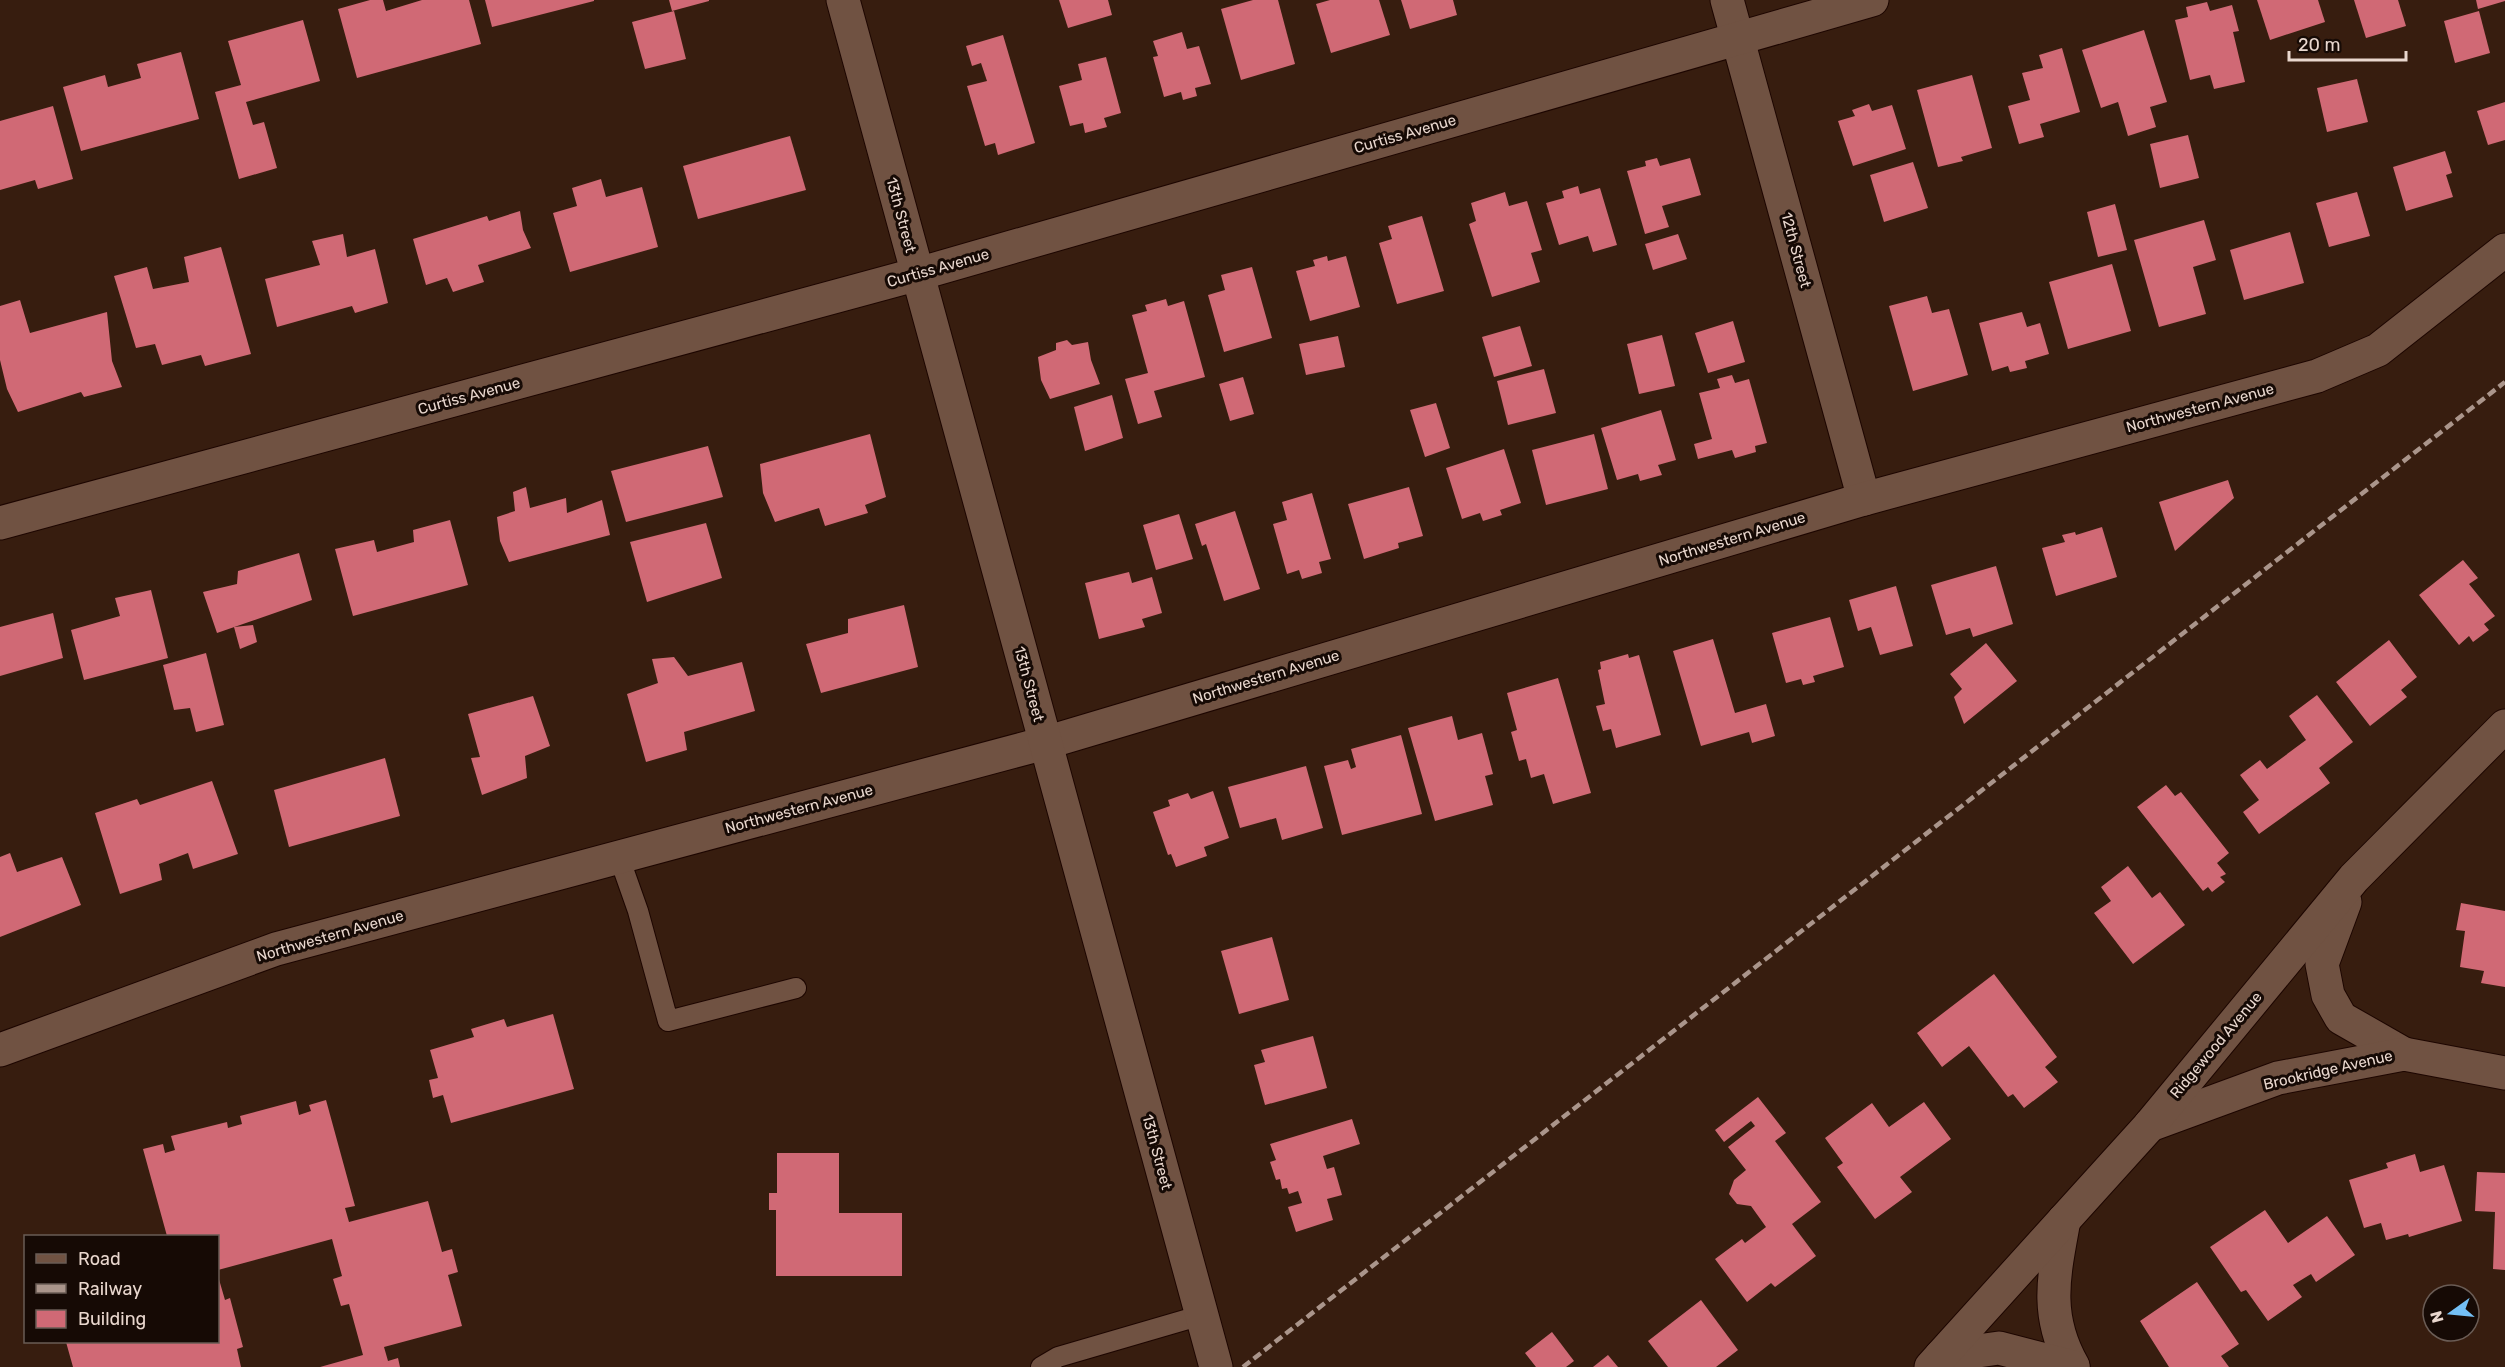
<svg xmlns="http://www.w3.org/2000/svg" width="2505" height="1367" font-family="Rubik,sans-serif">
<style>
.building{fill:#d06975}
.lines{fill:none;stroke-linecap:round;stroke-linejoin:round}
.service-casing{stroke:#1d0600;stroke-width:22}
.minor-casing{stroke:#1d0600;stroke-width:35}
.tertiary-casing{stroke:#1d0600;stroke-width:35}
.secondary-casing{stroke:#1d0600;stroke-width:35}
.service{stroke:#705242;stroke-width:20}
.minor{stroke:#705242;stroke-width:33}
.tertiary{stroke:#705242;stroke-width:33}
.secondary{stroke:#705242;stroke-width:33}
.rail{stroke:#aa958b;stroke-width:4.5;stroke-dasharray:9 4.5;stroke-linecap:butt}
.labels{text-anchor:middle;stroke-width:6;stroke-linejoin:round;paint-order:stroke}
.street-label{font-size:15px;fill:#e9d7ce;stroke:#160a05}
</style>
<rect width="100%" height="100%" fill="#371d0f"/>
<g class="building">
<polygon points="370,0 383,0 386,11 422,0 469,0 481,44 357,78 338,9"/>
<polygon points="485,0 594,0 594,1 492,27"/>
<polygon points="669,0 709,0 709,1 672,11"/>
<polygon points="1059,0 1108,0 1112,15 1068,28"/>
<polygon points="1253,0 1278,0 1295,64 1241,80 1221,9"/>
<polygon points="1330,0 1379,0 1390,35 1331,53 1316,4"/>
<polygon points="1401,0 1453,0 1457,15 1410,29"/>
<polygon points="2257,0 2318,0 2325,22 2270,40"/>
<polygon points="2354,0 2398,0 2406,26 2366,38"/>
<polygon points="2476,0 2505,0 2505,1 2478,9"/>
<polygon points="2207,2 2210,11 2232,5 2239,31 2233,32 2245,82 2214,89 2210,75 2190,80 2175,20 2188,17 2186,7"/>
<polygon points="674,11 686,59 645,69 632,22"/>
<polygon points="2479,11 2490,53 2455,63 2444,21"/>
<polygon points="303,20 320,81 246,102 253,125 264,122 277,168 239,179 215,92 241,85 228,41"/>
<polygon points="2144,30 2167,102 2150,107 2156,127 2128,136 2118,102 2101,108 2082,50"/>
<polygon points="1182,32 1187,49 1199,46 1211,84 1195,88 1197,96 1183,100 1181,92 1164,97 1153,57 1158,56 1153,41"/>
<polygon points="1003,35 1035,143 998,155 995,143 985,146 967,86 987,81 981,63 972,66 966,46"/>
<polygon points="2062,48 2080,112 2040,124 2044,137 2019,144 2008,106 2030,100 2022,73 2043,68 2039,55"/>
<polygon points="181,52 199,119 81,151 63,87 105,75 108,87 141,78 137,64"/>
<polygon points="1106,57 1121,113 1104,118 1107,127 1085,133 1083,123 1070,126 1059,86 1082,80 1078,64"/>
<polygon points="1972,75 1992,148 1961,157 1963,161 1938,167 1917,90"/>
<polygon points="2357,79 2368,122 2327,132 2317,88"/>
<polygon points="2505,102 2505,140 2488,145 2477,111"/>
<polygon points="1869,104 1872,111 1892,105 1906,149 1853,166 1838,121 1855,116 1852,110"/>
<polygon points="53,106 73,179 38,189 35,180 0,190 0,121"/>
<polygon points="2188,135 2199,178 2160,188 2150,144"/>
<polygon points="790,136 806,190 698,219 683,166"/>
<polygon points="2445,151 2452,173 2446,175 2453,197 2406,211 2393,167"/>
<polygon points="1657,158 1660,166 1690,158 1701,195 1662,206 1669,227 1645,234 1627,171 1646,166 1645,161"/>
<polygon points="1913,162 1928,208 1884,222 1870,175"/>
<polygon points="601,179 606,197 642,187 658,247 570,272 553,213 577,206 572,188"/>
<polygon points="1578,186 1580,194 1600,188 1617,245 1593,252 1588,236 1559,245 1546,203 1564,198 1562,191"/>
<polygon points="1505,192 1509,206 1527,201 1542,250 1531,253 1540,282 1492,297 1469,224 1476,221 1471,203"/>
<polygon points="2357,192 2370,236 2329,247 2316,203"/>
<polygon points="2115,204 2127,250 2098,257 2087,212"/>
<polygon points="520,211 523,230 531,248 478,265 484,282 453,292 447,278 426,285 413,239 487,216 489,221"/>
<polygon points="1422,216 1444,291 1397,304 1379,243 1392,239 1388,226"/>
<polygon points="2204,220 2216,260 2193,267 2206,314 2159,327 2134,240"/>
<polygon points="2290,232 2304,283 2244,300 2230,250"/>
<polygon points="343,234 347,257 375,249 388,303 355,313 352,306 277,327 265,279 320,265 312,241"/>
<polygon points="1678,234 1687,259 1653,270 1645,244"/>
<polygon points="221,247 251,354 205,366 201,355 162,365 155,344 136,348 114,276 147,267 153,289 189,282 184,257"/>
<polygon points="1327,256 1328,261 1346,256 1360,307 1310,321 1296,271 1315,266 1313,260"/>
<polygon points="2112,264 2131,331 2068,349 2049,282"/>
<polygon points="1252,267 1272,338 1224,352 1208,295 1225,290 1221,275"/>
<polygon points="1927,296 1932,313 1949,309 1968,375 1913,391 1889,306"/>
<polygon points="1166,299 1168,306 1184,301 1205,377 1154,391 1162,417 1138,424 1125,379 1148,373 1132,315 1147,311 1145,305"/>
<polygon points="20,300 30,333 107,312 112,361 122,387 84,397 81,392 18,412 7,389 0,360 0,306"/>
<polygon points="2022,312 2027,327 2040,323 2049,354 2025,361 2027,368 2010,372 2008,366 1992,371 1979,323"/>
<polygon points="1733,321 1745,362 1708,373 1695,333"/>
<polygon points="1520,326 1532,366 1494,377 1482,337"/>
<polygon points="1662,335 1675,386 1639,394 1627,344"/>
<polygon points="1338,336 1345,367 1306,375 1299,344"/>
<polygon points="1067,340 1072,345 1088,342 1091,360 1100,384 1050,399 1041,380 1038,357 1056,350 1056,343"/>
<polygon points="1544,369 1556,413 1508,425 1497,381"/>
<polygon points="1732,375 1735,383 1749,379 1767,443 1755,446 1756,452 1735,458 1732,450 1698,459 1694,444 1712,439 1699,393 1720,388 1717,379"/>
<polygon points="1243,377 1254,414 1230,421 1219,384"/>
<polygon points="1112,395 1123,438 1085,451 1074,407"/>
<polygon points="1436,403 1450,448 1425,457 1410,410"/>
<polygon points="1661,410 1676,460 1658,465 1662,475 1640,481 1638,474 1617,480 1601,428"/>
<polygon points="870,434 886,497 865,505 868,513 825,526 819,508 775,522 763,493 760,464"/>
<polygon points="1594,434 1608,489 1546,505 1532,450"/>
<polygon points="708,446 723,497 626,522 611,471"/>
<polygon points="1504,449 1521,503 1500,510 1502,515 1483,521 1480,513 1462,519 1446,468"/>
<polygon points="2228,480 2234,498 2175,551 2159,502"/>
<polygon points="526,487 530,508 566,498 567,513 602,500 610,535 509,562 500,541 497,517 515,511 513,492"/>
<polygon points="1409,487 1423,536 1398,543 1399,548 1364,559 1348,504"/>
<polygon points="1312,493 1331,559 1319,562 1322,573 1302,579 1299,570 1287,574 1273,524 1287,520 1282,502"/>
<polygon points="1235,511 1260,589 1224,601 1206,544 1202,546 1195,524"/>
<polygon points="1179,514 1193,559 1156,570 1143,525"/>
<polygon points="450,520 468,585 353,616 335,549 374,540 377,552 414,542 413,530"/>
<polygon points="706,523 722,578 647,602 630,542"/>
<polygon points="2102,527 2117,577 2056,596 2042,548 2065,542 2062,535 2075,532 2076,535"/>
<polygon points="299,553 312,600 217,633 203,592 237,584 238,571"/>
<polygon points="2463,560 2478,578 2469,584 2495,616 2484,624 2489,630 2473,642 2469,636 2459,645 2419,595"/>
<polygon points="1996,566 2013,624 1973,637 1970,628 1946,635 1931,585"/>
<polygon points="1129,572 1132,583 1152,577 1162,613 1142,619 1145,627 1099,639 1085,583"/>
<polygon points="1896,586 1913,646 1880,655 1871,627 1858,631 1849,600"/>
<polygon points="151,590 168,658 84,680 71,630 120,616 115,598"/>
<polygon points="904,605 918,667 821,693 806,644 848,633 848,619"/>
<polygon points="53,613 63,658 0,676 0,627"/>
<polygon points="1830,617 1844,667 1813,676 1815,682 1803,685 1801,679 1786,683 1772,633"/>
<polygon points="253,625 257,642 240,649 234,627"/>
<polygon points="1713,639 1735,713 1766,704 1775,736 1752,743 1749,732 1701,746 1673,651"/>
<polygon points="2389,640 2417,677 2401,690 2407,697 2370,726 2336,682"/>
<polygon points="1986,643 2017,681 1964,724 1954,697 1962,689 1950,674"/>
<polygon points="206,653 224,725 196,732 190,708 174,710 163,665"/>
<polygon points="1628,654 1629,658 1639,655 1661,735 1616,748 1611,729 1603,731 1596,706 1605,704 1598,670 1601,669 1600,662"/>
<polygon points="674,657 688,676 742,662 755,711 684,732 687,750 646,762 627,694 658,683 652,659"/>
<polygon points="1558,678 1591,793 1553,804 1544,774 1531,778 1526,759 1519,761 1511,732 1517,730 1507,693"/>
<polygon points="2317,695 2353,742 2319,768 2330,783 2259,834 2243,812 2259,800 2240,775 2260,760 2267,769 2306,740 2289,716"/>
<polygon points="533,696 550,746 525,756 527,778 482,795 471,758 480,757 468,714"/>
<polygon points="1452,716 1458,740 1482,733 1493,774 1485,776 1493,805 1435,821 1408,728"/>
<polygon points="1401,735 1422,814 1342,835 1324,766 1348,760 1351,769 1356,767 1351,749"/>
<polygon points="385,758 400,816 289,847 274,790"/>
<polygon points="1306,766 1323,828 1282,840 1276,818 1240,828 1228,787"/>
<polygon points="212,781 238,854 193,869 188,853 159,864 162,880 120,894 95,813 137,799 140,805"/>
<polygon points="2166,785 2175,796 2181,792 2229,853 2217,863 2226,874 2220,877 2225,882 2212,892 2208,887 2203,891 2137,807"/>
<polygon points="1213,791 1229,838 1204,847 1207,856 1176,867 1171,854 1168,855 1153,812 1170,806 1168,800 1188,793 1191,799"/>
<polygon points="10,853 17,872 62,857 81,905 0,937 0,857"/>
<polygon points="2128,866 2152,898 2160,892 2185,925 2133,964 2094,913 2111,901 2101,887"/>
<polygon points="2461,903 2505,911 2505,987 2481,983 2484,971 2460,967 2465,931 2456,930"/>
<polygon points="1272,937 1289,1000 1239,1014 1221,951"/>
<polygon points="1994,974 2057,1057 2045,1067 2058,1082 2024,1108 2013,1094 2008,1097 1969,1046 1942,1067 1917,1033"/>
<polygon points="553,1014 574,1089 451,1123 443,1095 433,1098 429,1080 438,1078 430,1050 474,1037 471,1029 504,1019 507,1027"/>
<polygon points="1313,1036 1327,1088 1265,1105 1254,1065 1265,1062 1261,1050"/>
<polygon points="1758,1097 1786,1133 1775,1141 1821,1202 1792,1224 1816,1256 1775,1287 1771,1283 1747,1302 1715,1259 1742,1239 1745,1243 1766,1227 1751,1206 1737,1204 1729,1194 1734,1180 1746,1170 1728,1147 1755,1126 1751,1121 1724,1142 1715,1130"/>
<polygon points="326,1100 355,1206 345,1208 349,1222 428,1201 442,1252 452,1249 458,1272 448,1275 462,1326 384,1347 388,1361 398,1358 400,1367 320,1367 363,1355 349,1304 341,1306 333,1279 342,1276 332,1239 218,1270 218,1236 167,1236 143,1149 163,1144 165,1153 175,1150 171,1136 227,1122 228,1128 242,1124 240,1116 296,1101 299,1115 311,1111 309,1105"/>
<polygon points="1924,1102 1951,1139 1900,1177 1912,1192 1875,1219 1837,1167 1843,1163 1825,1138 1872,1103 1889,1127"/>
<polygon points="1352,1119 1360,1144 1323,1156 1327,1169 1334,1167 1342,1195 1327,1199 1333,1220 1296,1232 1288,1207 1302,1203 1298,1191 1289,1194 1287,1188 1282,1189 1280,1179 1276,1180 1270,1162 1276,1160 1270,1144"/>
<polygon points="777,1153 839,1153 839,1213 902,1213 902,1276 776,1276 776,1210 769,1210 769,1193 777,1193"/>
<polygon points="2415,1154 2420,1172 2444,1165 2462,1221 2409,1237 2408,1234 2386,1240 2381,1223 2364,1228 2349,1180 2388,1168 2386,1163"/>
<polygon points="2477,1172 2505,1173 2505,1270 2493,1269 2495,1212 2475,1211"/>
<polygon points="2265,1210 2288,1243 2327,1216 2355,1255 2316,1282 2311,1274 2293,1285 2302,1297 2268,1321 2246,1290 2241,1292 2210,1247"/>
<polygon points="218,1276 225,1300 230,1298 243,1347 237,1349 241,1367 73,1367 66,1342 218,1342"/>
<polygon points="2197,1282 2239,1344 2221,1356 2229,1367 2169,1367 2140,1321"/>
<polygon points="1701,1300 1738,1350 1716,1367 1668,1367 1648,1341"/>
<polygon points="1552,1332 1574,1361 1566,1367 1536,1367 1525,1353"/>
<polygon points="1608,1355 1618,1367 1593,1367"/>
</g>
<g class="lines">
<defs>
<g id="service">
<polyline points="619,857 638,911 668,1021 796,988"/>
<polyline points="1041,1367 1058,1357 1202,1315"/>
</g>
<g id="minor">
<polyline points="1727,0 1864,499"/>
<polyline points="0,523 918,274 1872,0"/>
<polyline points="2345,902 2322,964 2328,995 2341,1018 2404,1054"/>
<polyline points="2150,1125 2278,1078 2404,1054 2505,1073"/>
<path d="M2064 1220C2054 1275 2044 1315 2073 1366"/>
<polyline points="1941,1356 1999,1348 2073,1367"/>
<polyline points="1931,1367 2150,1125 2354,878 2505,726"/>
</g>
<polyline id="tertiary" points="0,1050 276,949 1045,743 1864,499 2317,376 2378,350 2505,250"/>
<polyline id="secondary" points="843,0 1216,1367"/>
</defs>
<use href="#service" class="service-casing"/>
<use href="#minor" class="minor-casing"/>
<use href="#tertiary" class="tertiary-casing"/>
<use href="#secondary" class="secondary-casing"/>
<use href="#service" class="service"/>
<use href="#minor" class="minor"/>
<use href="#tertiary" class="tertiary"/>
<use href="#secondary" class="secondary"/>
<polyline class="rail" points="1243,1367 2505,382"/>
</g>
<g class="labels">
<g class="street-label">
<text transform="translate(1405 134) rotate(-16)" y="5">Curtiss Avenue</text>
<text transform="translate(901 215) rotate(75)" y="5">13th Street</text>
<text transform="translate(1796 250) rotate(75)" y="5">12th Street</text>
<text transform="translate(938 268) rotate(-16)" y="5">Curtiss Avenue</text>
<text transform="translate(469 396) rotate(-15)" y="5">Curtiss Avenue</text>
<text transform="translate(2200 408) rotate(-15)" y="5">Northwestern Avenue</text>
<text transform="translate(1732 539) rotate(-17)" y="5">Northwestern Avenue</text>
<text transform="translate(1266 677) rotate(-17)" y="5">Northwestern Avenue</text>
<text transform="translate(1029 684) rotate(75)" y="5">13th Street</text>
<text transform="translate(799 809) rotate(-15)" y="5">Northwestern Avenue</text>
<text transform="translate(330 936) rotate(-16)" y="5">Northwestern Avenue</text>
<text transform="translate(2216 1045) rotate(-50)" y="5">Ridgewood Avenue</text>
<text transform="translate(2328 1070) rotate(-13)" y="5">Brookridge Avenue</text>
<text transform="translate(1157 1152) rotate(75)" y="5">13th Street</text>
</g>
</g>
<rect x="24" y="1235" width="195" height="108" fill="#160a05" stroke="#6a5c55" stroke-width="1.5"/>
<rect x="36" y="1254" width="30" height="9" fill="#705242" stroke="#6a5c55" stroke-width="1.5"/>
<text x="78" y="1265" font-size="18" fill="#e9d7ce">Road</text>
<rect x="36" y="1284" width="30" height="9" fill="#aa958b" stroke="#6a5c55" stroke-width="1.5"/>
<text x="78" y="1295" font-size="18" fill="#e9d7ce">Railway</text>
<rect x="36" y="1310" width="30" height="18" fill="#d06975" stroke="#6a5c55" stroke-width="1.5"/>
<text x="78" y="1325" font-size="18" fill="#e9d7ce">Building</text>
<g transform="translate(2451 1313) rotate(255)"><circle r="28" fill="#160a05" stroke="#6a5c55" stroke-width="1.5"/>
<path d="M0-4.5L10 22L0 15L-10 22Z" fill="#74c0f6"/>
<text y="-9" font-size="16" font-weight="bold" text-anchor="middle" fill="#e9d7ce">N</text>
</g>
<path d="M2289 51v9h117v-9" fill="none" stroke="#e9d7ce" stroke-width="3"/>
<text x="2298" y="51" font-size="18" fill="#e9d7ce" stroke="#160a05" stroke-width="4.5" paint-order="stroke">20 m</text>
</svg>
